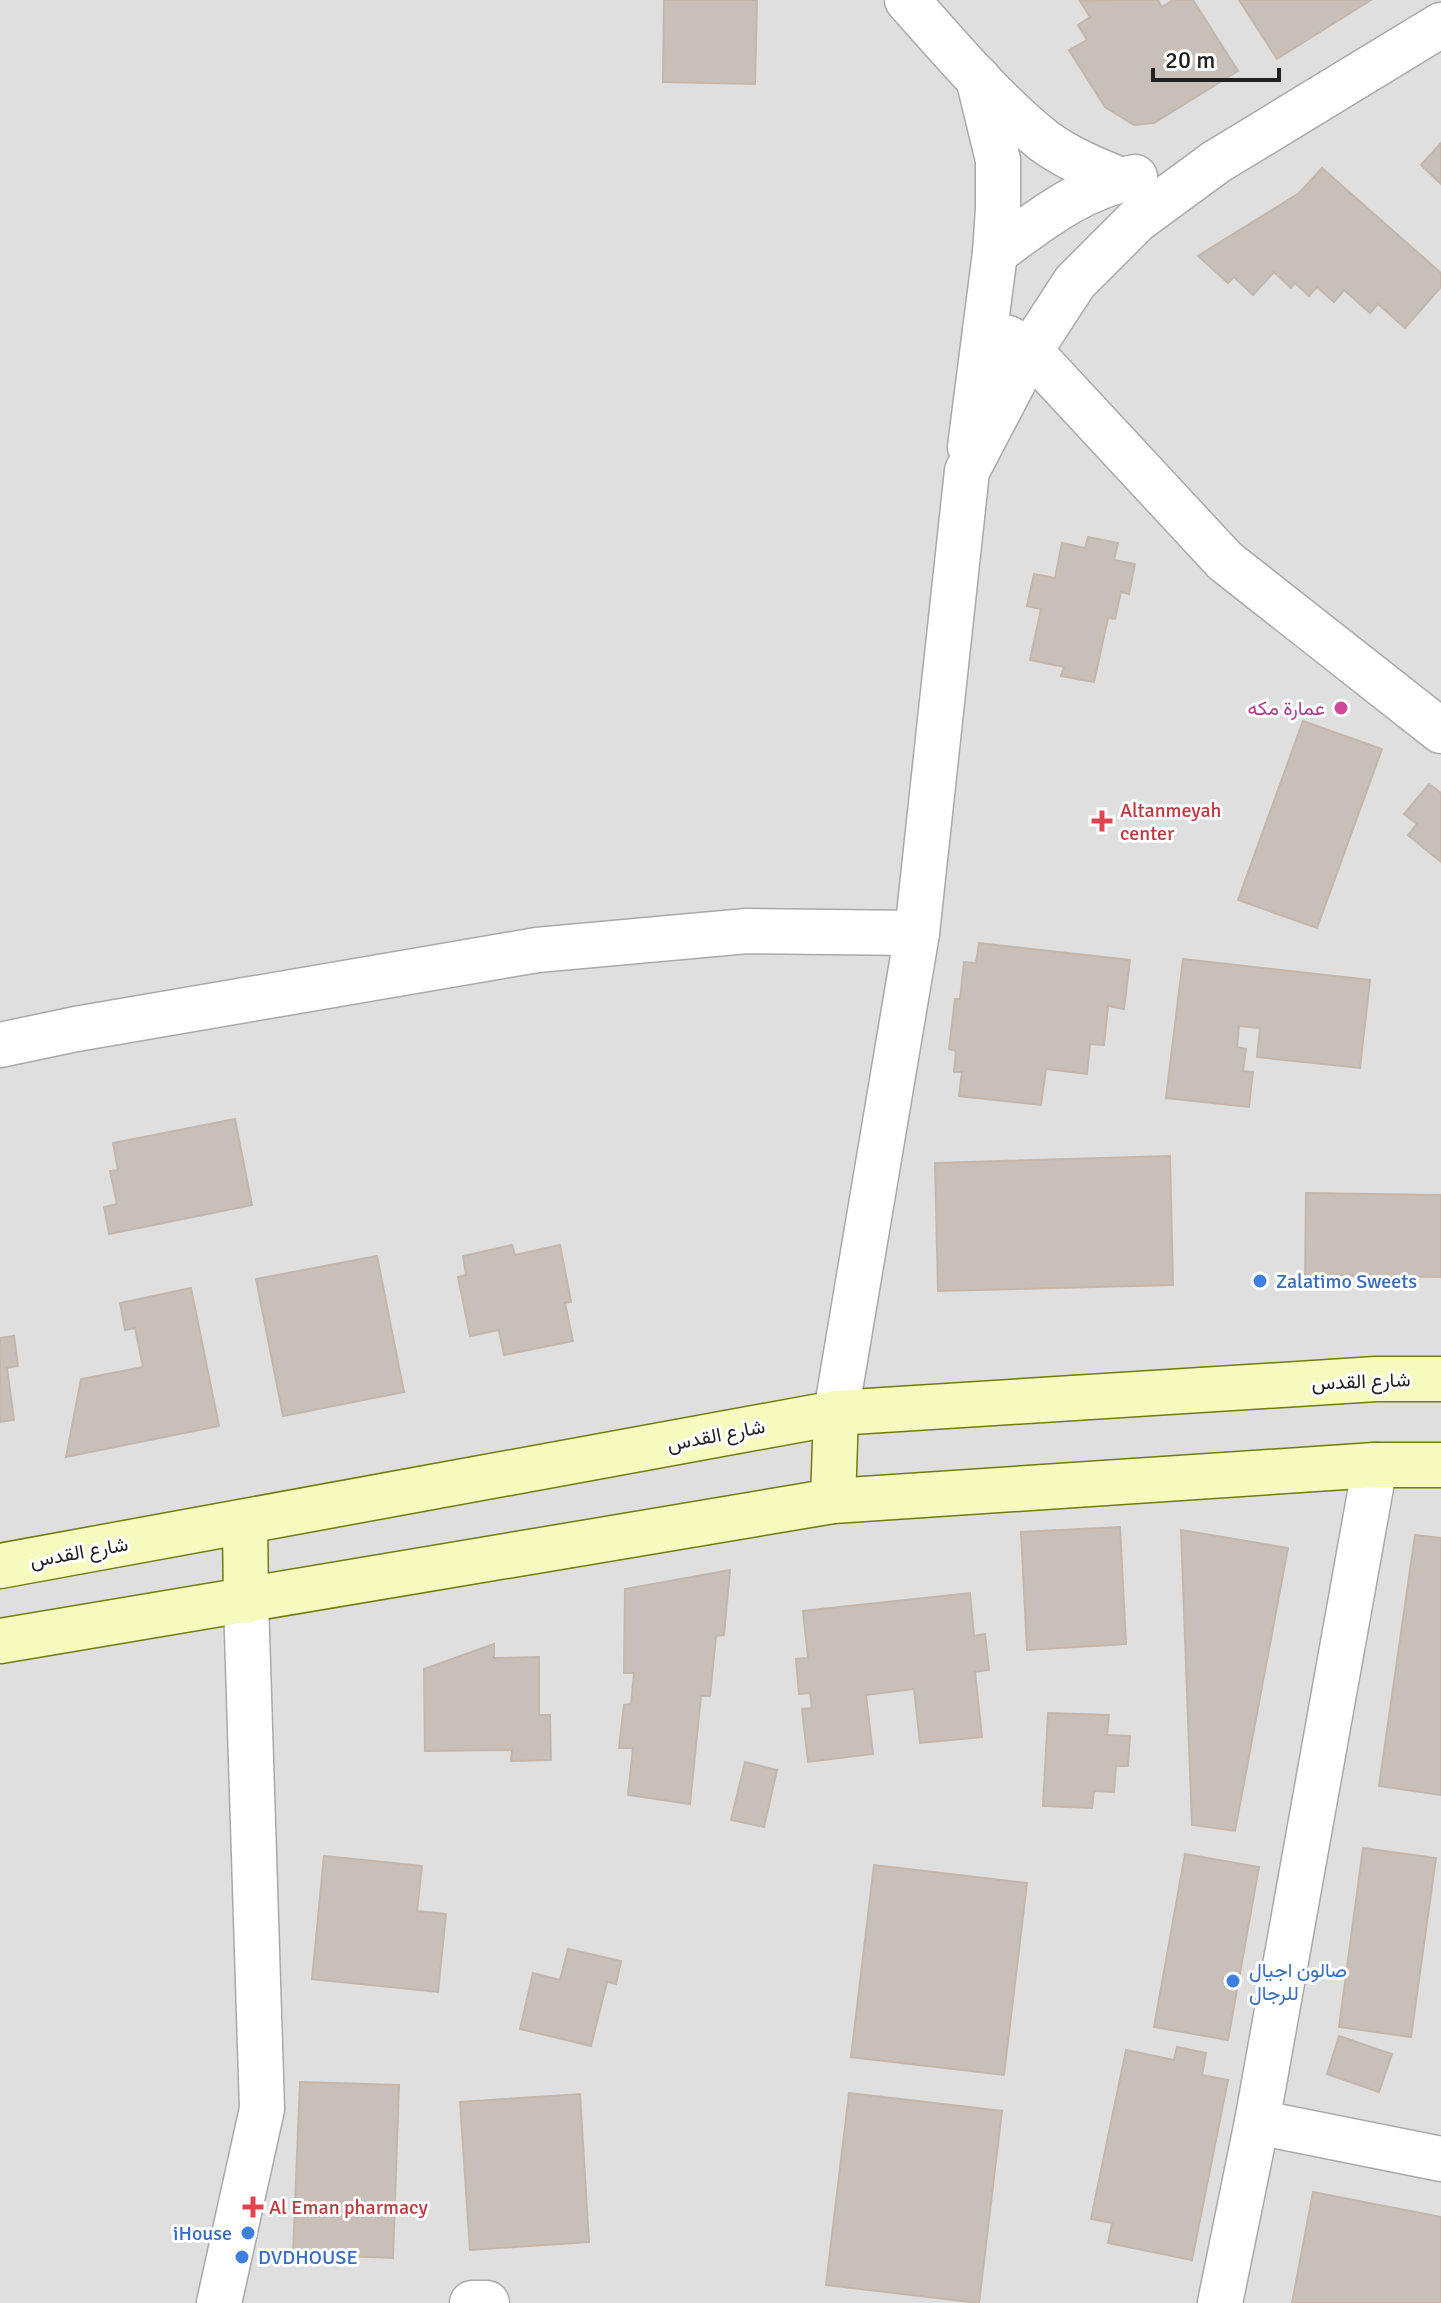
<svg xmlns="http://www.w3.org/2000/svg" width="1441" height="2303" font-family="Signika,Vazirmatn,sans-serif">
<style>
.residential{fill:#e0dfdf}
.building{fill:#c7bfb8;stroke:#c4b6ab;stroke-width:2}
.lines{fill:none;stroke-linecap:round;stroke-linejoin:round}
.minor-casing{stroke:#a9a9a9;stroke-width:47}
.secondary-casing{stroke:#707d05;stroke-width:47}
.minor{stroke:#fff;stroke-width:44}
.secondary{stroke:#f7fabf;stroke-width:44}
.hotel-dot{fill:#d1479c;stroke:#fff;stroke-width:3}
.health-dot{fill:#e0444e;stroke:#fff;stroke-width:3}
.shop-dot{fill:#3f7fe0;stroke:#fff;stroke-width:3}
.labels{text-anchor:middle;stroke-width:6;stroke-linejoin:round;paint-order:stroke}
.hotel-label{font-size:20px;fill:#b23c85;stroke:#fff;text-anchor:end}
.health-label{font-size:20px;fill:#be3a42;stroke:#fff;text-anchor:start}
.shop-label{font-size:20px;fill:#366cbe;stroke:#fff;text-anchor:start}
.street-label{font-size:20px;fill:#222;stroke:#fff}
</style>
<rect width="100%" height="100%" fill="#f2efe9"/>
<rect class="residential" x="0" y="0" width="1441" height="2303"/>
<g class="building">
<polygon points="664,0 757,0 755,84 663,82"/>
<polygon points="1118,0 1158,0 1162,7 1173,0 1193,0 1238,71 1154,123 1134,125 1105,107 1069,50 1087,40 1078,25 1090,17 1080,1"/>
<polygon points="1239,0 1371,0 1277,59"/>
<polygon points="1441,143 1441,184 1421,165"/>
<polygon points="1322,168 1441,273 1441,287 1405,328 1378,304 1370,313 1344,290 1334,302 1317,287 1309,296 1295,283 1291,288 1274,272 1253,295 1234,277 1228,283 1198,256 1299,193"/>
<polygon points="1088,537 1118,543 1114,560 1135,564 1129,594 1121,592 1115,619 1108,618 1094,682 1061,676 1064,667 1030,660 1041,609 1027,606 1034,574 1055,578 1062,543 1085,548"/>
<polygon points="1303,721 1382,749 1317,928 1238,900"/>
<polygon points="1429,784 1441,793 1441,862 1408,835 1417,824 1404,814"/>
<polygon points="979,943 1130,960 1124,1009 1108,1006 1104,1045 1090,1044 1087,1074 1046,1069 1041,1105 959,1096 962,1072 954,1072 956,1051 949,1049 955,999 960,999 964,962 976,963"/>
<polygon points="1183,959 1370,980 1360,1068 1257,1057 1260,1028 1239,1026 1237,1047 1246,1049 1243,1071 1253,1072 1249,1107 1166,1098"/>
<polygon points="235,1119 252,1205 109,1234 104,1207 117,1204 110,1171 118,1170 113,1143"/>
<polygon points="1170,1156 1173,1285 938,1291 935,1163"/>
<polygon points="1306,1193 1441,1195 1441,1277 1305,1275"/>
<polygon points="512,1245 515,1255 560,1245 571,1302 565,1303 573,1341 504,1355 499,1330 470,1336 458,1277 466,1275 463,1256"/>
<polygon points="377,1256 404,1392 283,1416 256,1279"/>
<polygon points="191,1288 219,1426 66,1457 81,1379 143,1367 135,1328 125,1330 120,1303"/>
<polygon points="14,1336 18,1366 7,1368 14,1420 0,1422 0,1338"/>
<polygon points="1120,1527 1126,1644 1027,1650 1021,1532"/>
<polygon points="1181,1530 1288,1548 1235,1831 1192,1825"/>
<polygon points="1415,1535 1441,1538 1441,1795 1379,1786"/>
<polygon points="730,1570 724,1635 716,1636 710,1696 701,1696 690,1804 628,1795 633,1748 619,1748 624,1705 631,1704 634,1673 624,1673 625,1589"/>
<polygon points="970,1593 974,1636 985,1634 989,1670 975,1672 982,1737 920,1743 914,1689 866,1695 873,1754 808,1762 802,1709 812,1708 810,1693 799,1694 796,1659 808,1658 803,1611"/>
<polygon points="494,1644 494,1658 539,1657 539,1715 550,1715 551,1760 511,1761 512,1750 425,1751 424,1669"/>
<polygon points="1048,1713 1109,1715 1107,1735 1130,1736 1128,1766 1116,1766 1114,1792 1094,1791 1092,1808 1043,1806"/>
<polygon points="745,1762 777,1770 764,1827 731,1820"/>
<polygon points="1363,1848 1436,1858 1411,2037 1339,2027"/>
<polygon points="1185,1854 1259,1867 1228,2040 1154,2027"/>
<polygon points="324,1856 422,1866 417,1911 446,1914 438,1992 312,1979"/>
<polygon points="874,1865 1027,1883 1004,2075 851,2057"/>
<polygon points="568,1949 621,1961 616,1984 607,1982 591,2046 520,2029 533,1973 560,1980"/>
<polygon points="1339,2036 1392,2054 1379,2092 1327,2074"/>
<polygon points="1177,2047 1206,2053 1202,2075 1228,2080 1192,2260 1108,2243 1112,2223 1091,2219 1126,2050 1174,2060"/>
<polygon points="300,2082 399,2085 393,2258 293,2254"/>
<polygon points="849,2093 1002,2111 979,2303 826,2285"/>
<polygon points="580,2094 589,2242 470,2250 460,2102"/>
<polygon points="1313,2192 1441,2217 1441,2303 1292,2303"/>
</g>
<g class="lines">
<defs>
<g id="minor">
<path d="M907 0C948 46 996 103 1044 141 1067 158 1094 169 1121 180"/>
<path d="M995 253C1039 221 1080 187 1135 177"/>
<polyline points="985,331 1008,338 1030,351 1225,561 1441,731"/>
<polyline points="970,447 995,253 998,209 998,160 978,78"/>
<polyline points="0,1045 76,1029 537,950 747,931 917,933 967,471 1030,351 1075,282 1137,220 1216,162 1441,25"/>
<polyline points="836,1413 917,933"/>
<polyline points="1257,2122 1441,2159"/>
<polyline points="219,2303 262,2109 246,1601"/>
<polyline points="472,2303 487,2303"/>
<polyline points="1220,2303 1257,2122 1375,1465"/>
</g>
<g id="secondary">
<polyline points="833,1501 836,1413"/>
<polyline points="245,1523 246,1601"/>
<polyline points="0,1566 836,1413 1376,1379 1441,1379"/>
<polyline points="0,1641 833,1501 1375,1465 1441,1465"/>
</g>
</defs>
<use href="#minor" class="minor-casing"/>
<use href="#secondary" class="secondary-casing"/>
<use href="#minor" class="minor"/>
<use href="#secondary" class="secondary"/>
</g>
<circle class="hotel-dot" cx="1341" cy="708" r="8"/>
<g class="health-dot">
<path d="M1098 809h8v8h8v8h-8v8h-8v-8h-8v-8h8z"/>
<path d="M249 2195h8v8h8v8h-8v8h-8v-8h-8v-8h8z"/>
</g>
<g class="shop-dot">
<circle cx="1260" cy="1281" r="8"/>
<circle cx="1233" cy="1981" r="8"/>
<circle cx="248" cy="2233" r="8"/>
<circle cx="242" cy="2257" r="8"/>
</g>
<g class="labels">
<g class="hotel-label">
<text x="1325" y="715">عمارة مكه</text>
</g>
<g class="health-label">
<text x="1120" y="817">Altanmeyah<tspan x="1120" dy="23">center</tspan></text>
<text x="269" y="2214">Al Eman pharmacy</text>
</g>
<g class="shop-label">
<text x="1276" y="1288">Zalatimo Sweets</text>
<text x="1249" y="1977">صالون اجيال<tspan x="1249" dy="23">للرجال</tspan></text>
<text x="232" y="2240" text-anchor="end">iHouse</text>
<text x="258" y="2264">DVDHOUSE</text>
</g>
<g class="street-label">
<text transform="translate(1361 1381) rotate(-2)" y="7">شارع القدس</text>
<text transform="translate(716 1435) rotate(-11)" y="7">شارع القدس</text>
<text transform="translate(79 1552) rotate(-10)" y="7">شارع القدس</text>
</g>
</g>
<path d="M1153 68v12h126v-12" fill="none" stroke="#222222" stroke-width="4"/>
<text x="1165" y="68" font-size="24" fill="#222222" stroke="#ffffff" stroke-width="6" paint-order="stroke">20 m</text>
</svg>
